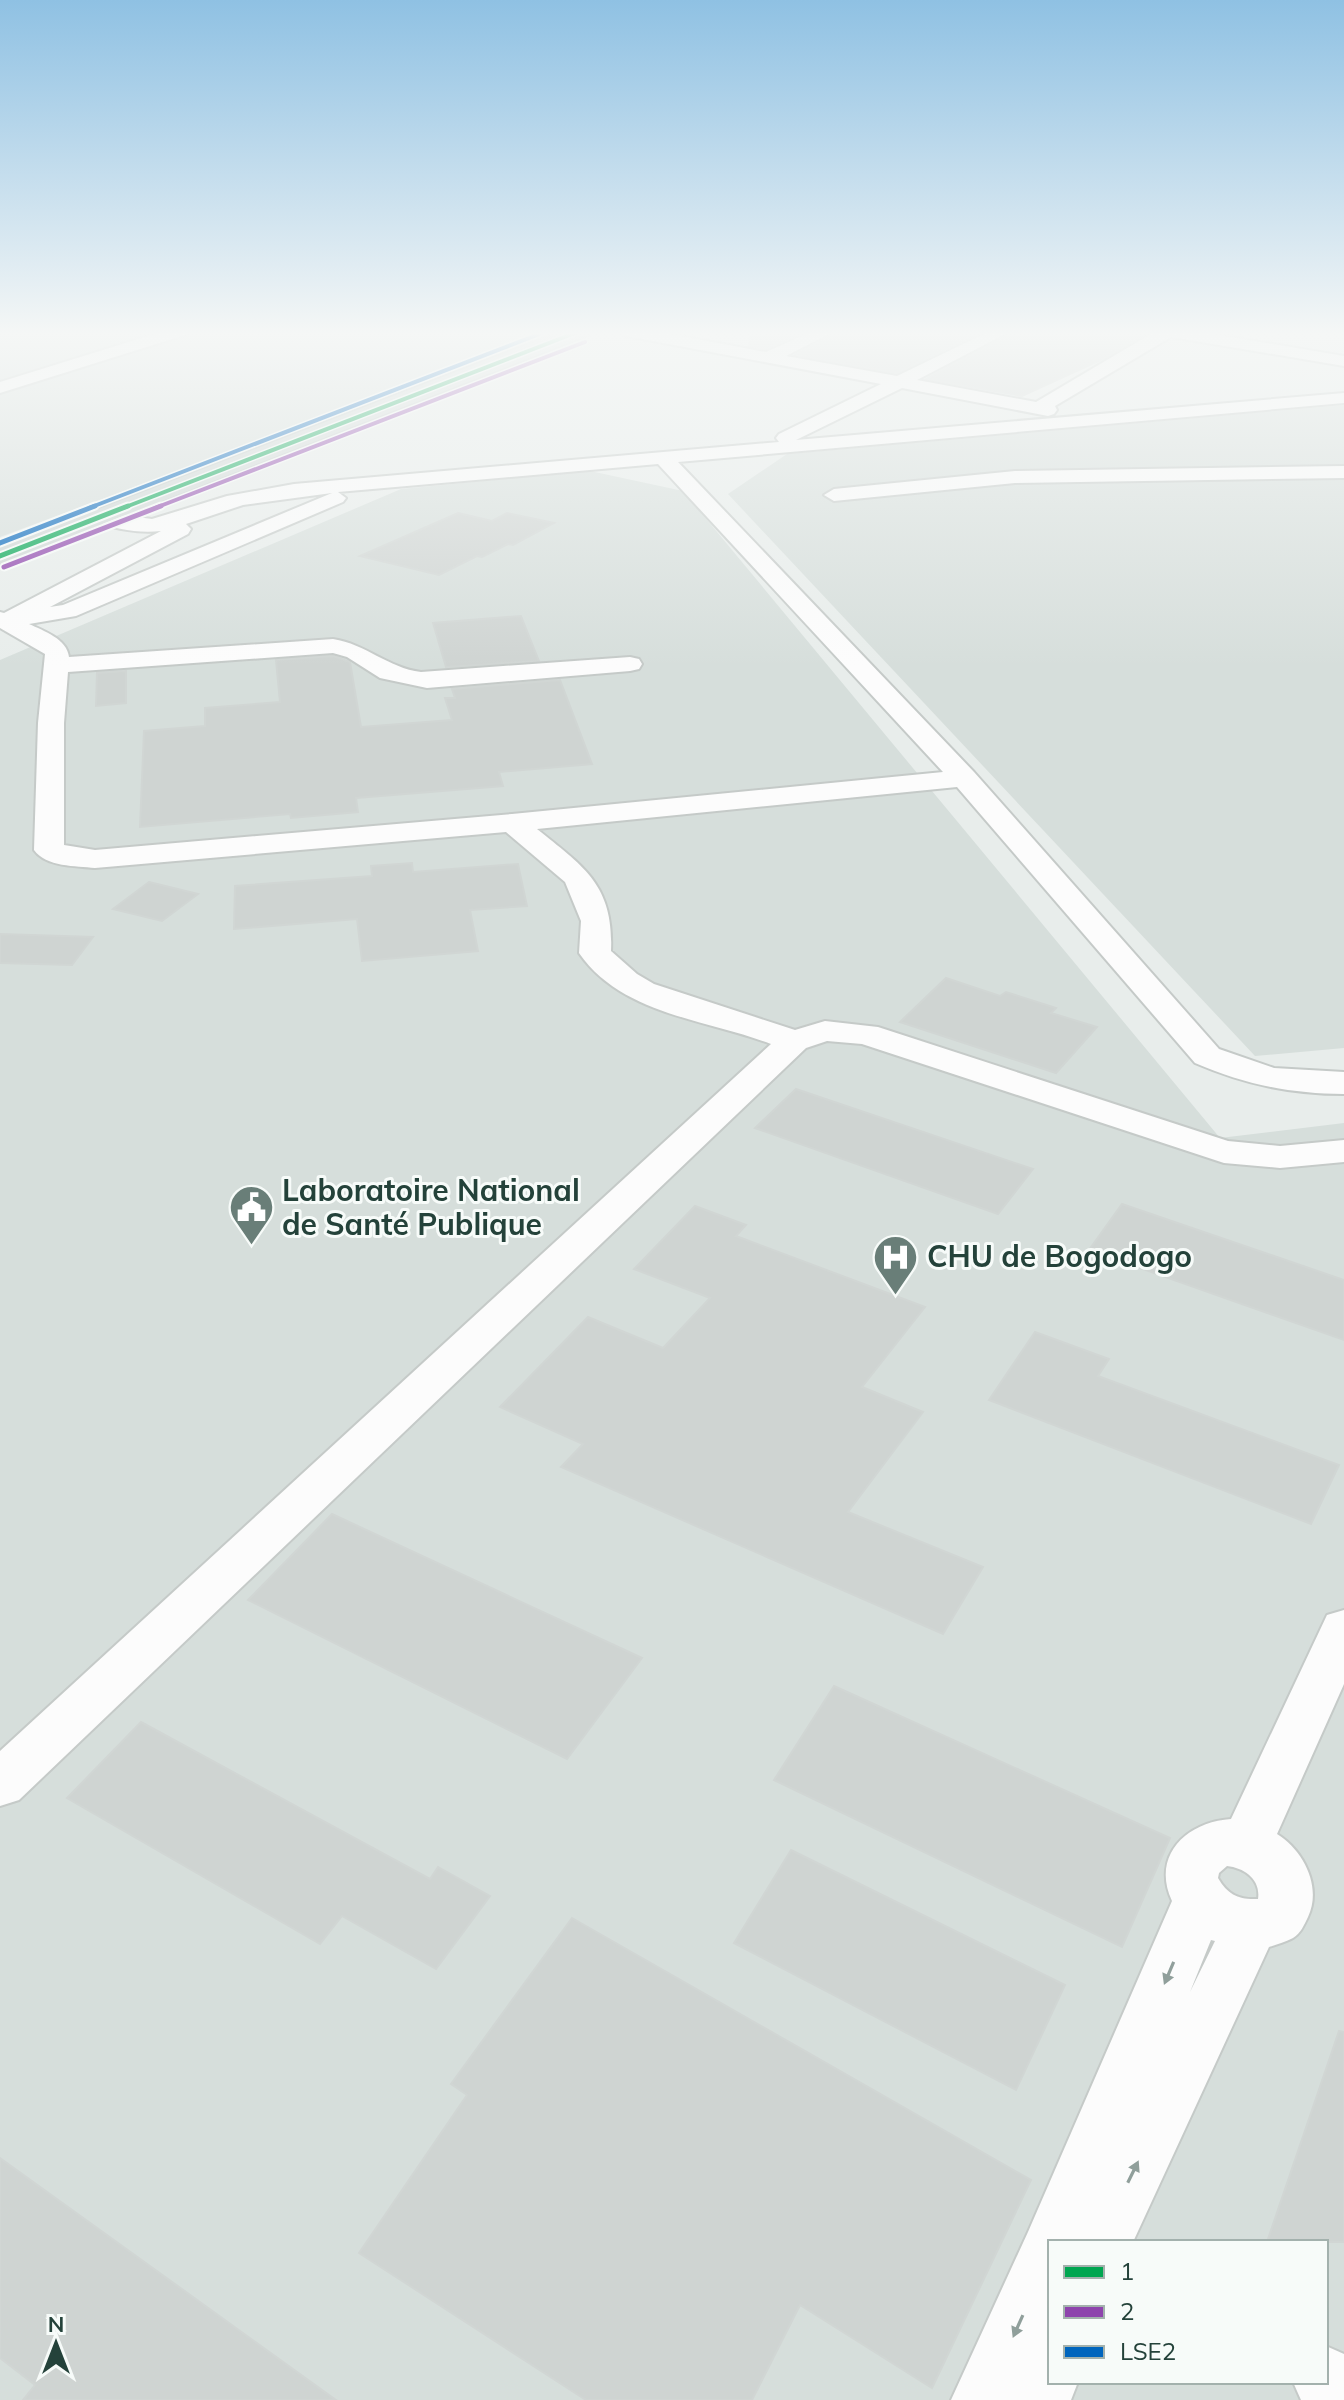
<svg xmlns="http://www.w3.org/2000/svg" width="1344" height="2400" font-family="Mulish,sans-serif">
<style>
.built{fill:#d6dedb;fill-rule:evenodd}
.building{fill:#cfd4d2;stroke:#d1d6d4;stroke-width:2}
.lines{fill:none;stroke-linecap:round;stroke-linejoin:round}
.minor-casing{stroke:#c5cac8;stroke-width:4}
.major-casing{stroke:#c3ccc9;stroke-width:4}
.minor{fill:#fcfcfc;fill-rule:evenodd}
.major{fill:#cfd7d5;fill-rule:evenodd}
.bus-1-far1-casing{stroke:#f7fbf9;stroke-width:7}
.bus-1-casing{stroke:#f7fbf9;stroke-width:9}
.bus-2-far1-casing{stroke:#f7fbf9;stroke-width:7}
.bus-2-casing{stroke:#f7fbf9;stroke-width:9}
.bus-3-far1-casing{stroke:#f7fbf9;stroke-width:7}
.bus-3-casing{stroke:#f7fbf9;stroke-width:9}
.bus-1-far1{stroke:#00a651;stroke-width:4}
.bus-1{stroke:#00a651;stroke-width:5}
.bus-2-far1{stroke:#8e44ad;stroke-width:4}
.bus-2{stroke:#8e44ad;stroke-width:5}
.bus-3-far1{stroke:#0065bd;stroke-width:4}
.bus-3{stroke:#0065bd;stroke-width:5}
.oneway{fill:#909f9b}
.labels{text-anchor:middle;stroke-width:6;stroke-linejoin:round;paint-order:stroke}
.poi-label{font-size:30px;font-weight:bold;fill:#24423a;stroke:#f7fbf9;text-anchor:start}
</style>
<rect width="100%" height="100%" fill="#e8edeb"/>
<g class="built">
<polygon points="0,331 553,331 0,537"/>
<polygon points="1344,405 1344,1048 1255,1056 728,494 787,454"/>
<path d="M590 471 683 491 1220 1138 1344 1123V2400H0V660L401 489ZM1050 2242H1326V2382H1050Z"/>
</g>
<g class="building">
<polygon points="751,331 805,331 766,349 749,346"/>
<polygon points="838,331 983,331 897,373 795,355"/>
<polygon points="1014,331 1150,331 1107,357 1022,396 926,379"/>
<polygon points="458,513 492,521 507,513 554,523 513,545 508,544 482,557 477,556 439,575 360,556"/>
<polygon points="521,616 539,661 446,667 433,623"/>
<polygon points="333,656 350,662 361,727 452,720 445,698 455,698 452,689 560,680 592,764 499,772 503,786 356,798 358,812 291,818 290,814 140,827 144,731 205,726 205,708 280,702 276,660"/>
<polygon points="126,671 126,703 96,706 97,673"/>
<polygon points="412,863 413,872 518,864 527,906 470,910 478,951 362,961 357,919 234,929 235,886 372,876 371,866"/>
<polygon points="149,882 198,894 162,921 113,909"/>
<polygon points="0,934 93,937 72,965 0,963"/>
<polygon points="946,978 1000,996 1006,992 1056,1008 1051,1013 1097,1027 1056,1073 900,1022"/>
<polygon points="796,1089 1033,1169 998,1214 755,1128"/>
<polygon points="1122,1204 1344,1280 1344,1340 1089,1250"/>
<polygon points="695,1206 746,1225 736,1236 925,1307 862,1387 923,1412 848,1512 983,1567 943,1634 561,1467 583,1444 500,1407 588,1317 663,1348 710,1298 634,1269"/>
<polygon points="1035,1332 1109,1359 1098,1376 1339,1465 1311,1524 989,1400"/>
<polygon points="332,1514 642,1658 567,1759 248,1600"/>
<polygon points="834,1686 1170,1838 1122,1947 774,1780"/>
<polygon points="141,1722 430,1879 438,1867 490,1896 436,1969 342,1916 320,1944 67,1798"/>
<polygon points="791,1850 1065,1985 1016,2090 734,1943"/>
<polygon points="572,1918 1031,2180 932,2388 800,2305 752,2400 586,2400 359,2253 467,2095 451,2084"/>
<polygon points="1339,2031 1344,2032 1344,2242 1267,2242"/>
<polygon points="0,2158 336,2400 23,2400 35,2385 0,2358"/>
</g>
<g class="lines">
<defs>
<g id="minor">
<polygon points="164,331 190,331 188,334 0,393 0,382"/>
<path d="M618 331H654L766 352 813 331H835L786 356 897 376 990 331H1011L917 380 1036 402 1156 331H1195L1344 356V366L1171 337 1055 406 1057 410 1054 414 1048 416 902 388 796 440 1344 393V403L678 462 974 772 1219 1049 1274 1068 1344 1072V1094C1290 1094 1244 1084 1195 1063L957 787 537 829C584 867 614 885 611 951L637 974 654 984 795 1030 825 1021 878 1027 1228 1141 1280 1146 1344 1140V1162L1280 1168 1224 1163 862 1044 827 1041 806 1048 19 1800 0 1806V1751L771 1044C706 1019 622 1015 579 953L581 921 565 882 506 832 95 868C76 866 46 867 34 850L38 723 45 654 0 628V612L4 613 161 531C137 534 115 528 93 522L89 518 93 514 100 512 152 519 227 496 294 484 779 442 776 438 779 434 881 384 626 336ZM658 464 943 772 512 814 95 850 64 845V723L68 672 333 653 347 657 380 678 427 688 630 671 639 669 642 664 639 659 630 657 421 672C388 668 366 644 333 639L69 657C67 639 44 631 29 624L76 616 343 502 346 498 338 492ZM332 493 63 605 50 607 188 534 191 529 186 524 243 505Z"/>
<polygon points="1344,466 1344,478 1015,483 834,501 824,495 834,489 1015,471"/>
<path d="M1344 1610V1684L1277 1834C1304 1851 1322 1887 1308 1917 1304 1925 1301 1933 1293 1938 1286 1942 1277 1944 1269 1947L1133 2242H1050L1048 2336 1050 2334V2382H1078L1071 2400H951L1028 2232 1172 1901C1151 1856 1186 1822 1231 1819L1327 1615ZM1227 1866C1245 1868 1261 1880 1258 1899 1239 1900 1228 1895 1218 1878L1219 1873ZM1211 1940 1215 1941 1190 1992Z"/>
<polygon points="1326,2346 1344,2354 1344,2400 1301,2400 1293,2382 1326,2382"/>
</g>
<polygon id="major" points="563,331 590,331 588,335 0,564 0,547"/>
</defs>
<use href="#minor" class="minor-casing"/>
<use href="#major" class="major-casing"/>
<use href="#minor" class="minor"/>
<use href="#major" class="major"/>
<defs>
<polyline id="bus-1-far1" points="123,508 580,331"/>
<polyline id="bus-1" points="0,556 128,506"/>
<polyline id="bus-2-far1" points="155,508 585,342"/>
<polyline id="bus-2" points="4,567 161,506"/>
<polyline id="bus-3-far1" points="89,508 547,331"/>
<polyline id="bus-3" points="0,543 95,506"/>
</defs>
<use href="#bus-1-far1" class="bus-1-far1-casing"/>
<use href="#bus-1" class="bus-1-casing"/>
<use href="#bus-2-far1" class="bus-2-far1-casing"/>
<use href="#bus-2" class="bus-2-casing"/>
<use href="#bus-3-far1" class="bus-3-far1-casing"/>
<use href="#bus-3" class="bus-3-casing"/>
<use href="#bus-1-far1" class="bus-1-far1"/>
<use href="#bus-1" class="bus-1"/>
<use href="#bus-2-far1" class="bus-2-far1"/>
<use href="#bus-2" class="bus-2"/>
<use href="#bus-3-far1" class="bus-3-far1"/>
<use href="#bus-3" class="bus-3"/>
</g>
<defs><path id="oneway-solid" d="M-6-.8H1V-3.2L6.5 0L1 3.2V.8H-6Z" transform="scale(2)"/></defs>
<g class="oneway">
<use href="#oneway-solid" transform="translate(1169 1973) rotate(113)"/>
<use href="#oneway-solid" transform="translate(1133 2172) rotate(-64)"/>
<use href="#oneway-solid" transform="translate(1018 2326) rotate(114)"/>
</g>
<linearGradient id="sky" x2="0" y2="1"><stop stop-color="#8fc1e3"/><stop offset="0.5" stop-color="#f5f7f6"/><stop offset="1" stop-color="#f5f7f6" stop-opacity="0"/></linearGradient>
<rect width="1344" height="667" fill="url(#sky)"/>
<defs>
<symbol id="civic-pin" viewBox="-11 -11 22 30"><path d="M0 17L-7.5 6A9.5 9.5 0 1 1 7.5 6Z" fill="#697e78" stroke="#f7fbf9"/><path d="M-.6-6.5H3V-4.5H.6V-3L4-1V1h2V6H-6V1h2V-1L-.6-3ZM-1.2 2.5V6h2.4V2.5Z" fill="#fff"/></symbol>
<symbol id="hospital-pin" viewBox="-11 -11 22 30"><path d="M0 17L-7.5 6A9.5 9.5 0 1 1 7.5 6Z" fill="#697e78" stroke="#f7fbf9"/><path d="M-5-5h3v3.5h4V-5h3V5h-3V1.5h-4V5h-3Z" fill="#fff"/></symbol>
</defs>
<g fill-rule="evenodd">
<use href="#civic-pin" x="226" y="1182" width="51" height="69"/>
<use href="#hospital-pin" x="870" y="1232" width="51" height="69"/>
</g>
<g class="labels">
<g class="poi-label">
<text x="282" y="1201">Laboratoire National<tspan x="282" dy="34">de Santé Publique</tspan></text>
<text x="927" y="1267">CHU de Bogodogo</text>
</g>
</g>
<rect x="1048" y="2240" width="280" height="144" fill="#f7fbf9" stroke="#a3b1ad" stroke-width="2"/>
<rect x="1064" y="2266" width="40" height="12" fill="#00a651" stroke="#a3b1ad" stroke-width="2"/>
<text x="1120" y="2280" font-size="24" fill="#24423a">1</text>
<rect x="1064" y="2306" width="40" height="12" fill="#8e44ad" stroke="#a3b1ad" stroke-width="2"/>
<text x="1120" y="2320" font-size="24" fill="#24423a">2</text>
<rect x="1064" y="2346" width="40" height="12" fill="#0065bd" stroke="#a3b1ad" stroke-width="2"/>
<text x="1120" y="2360" font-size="24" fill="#24423a">LSE2</text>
<g transform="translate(56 2344)" stroke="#f7fbf9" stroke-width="6" paint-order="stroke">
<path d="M0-6L14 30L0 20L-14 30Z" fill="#24423a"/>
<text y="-12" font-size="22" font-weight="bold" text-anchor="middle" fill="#24423a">N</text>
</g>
</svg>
